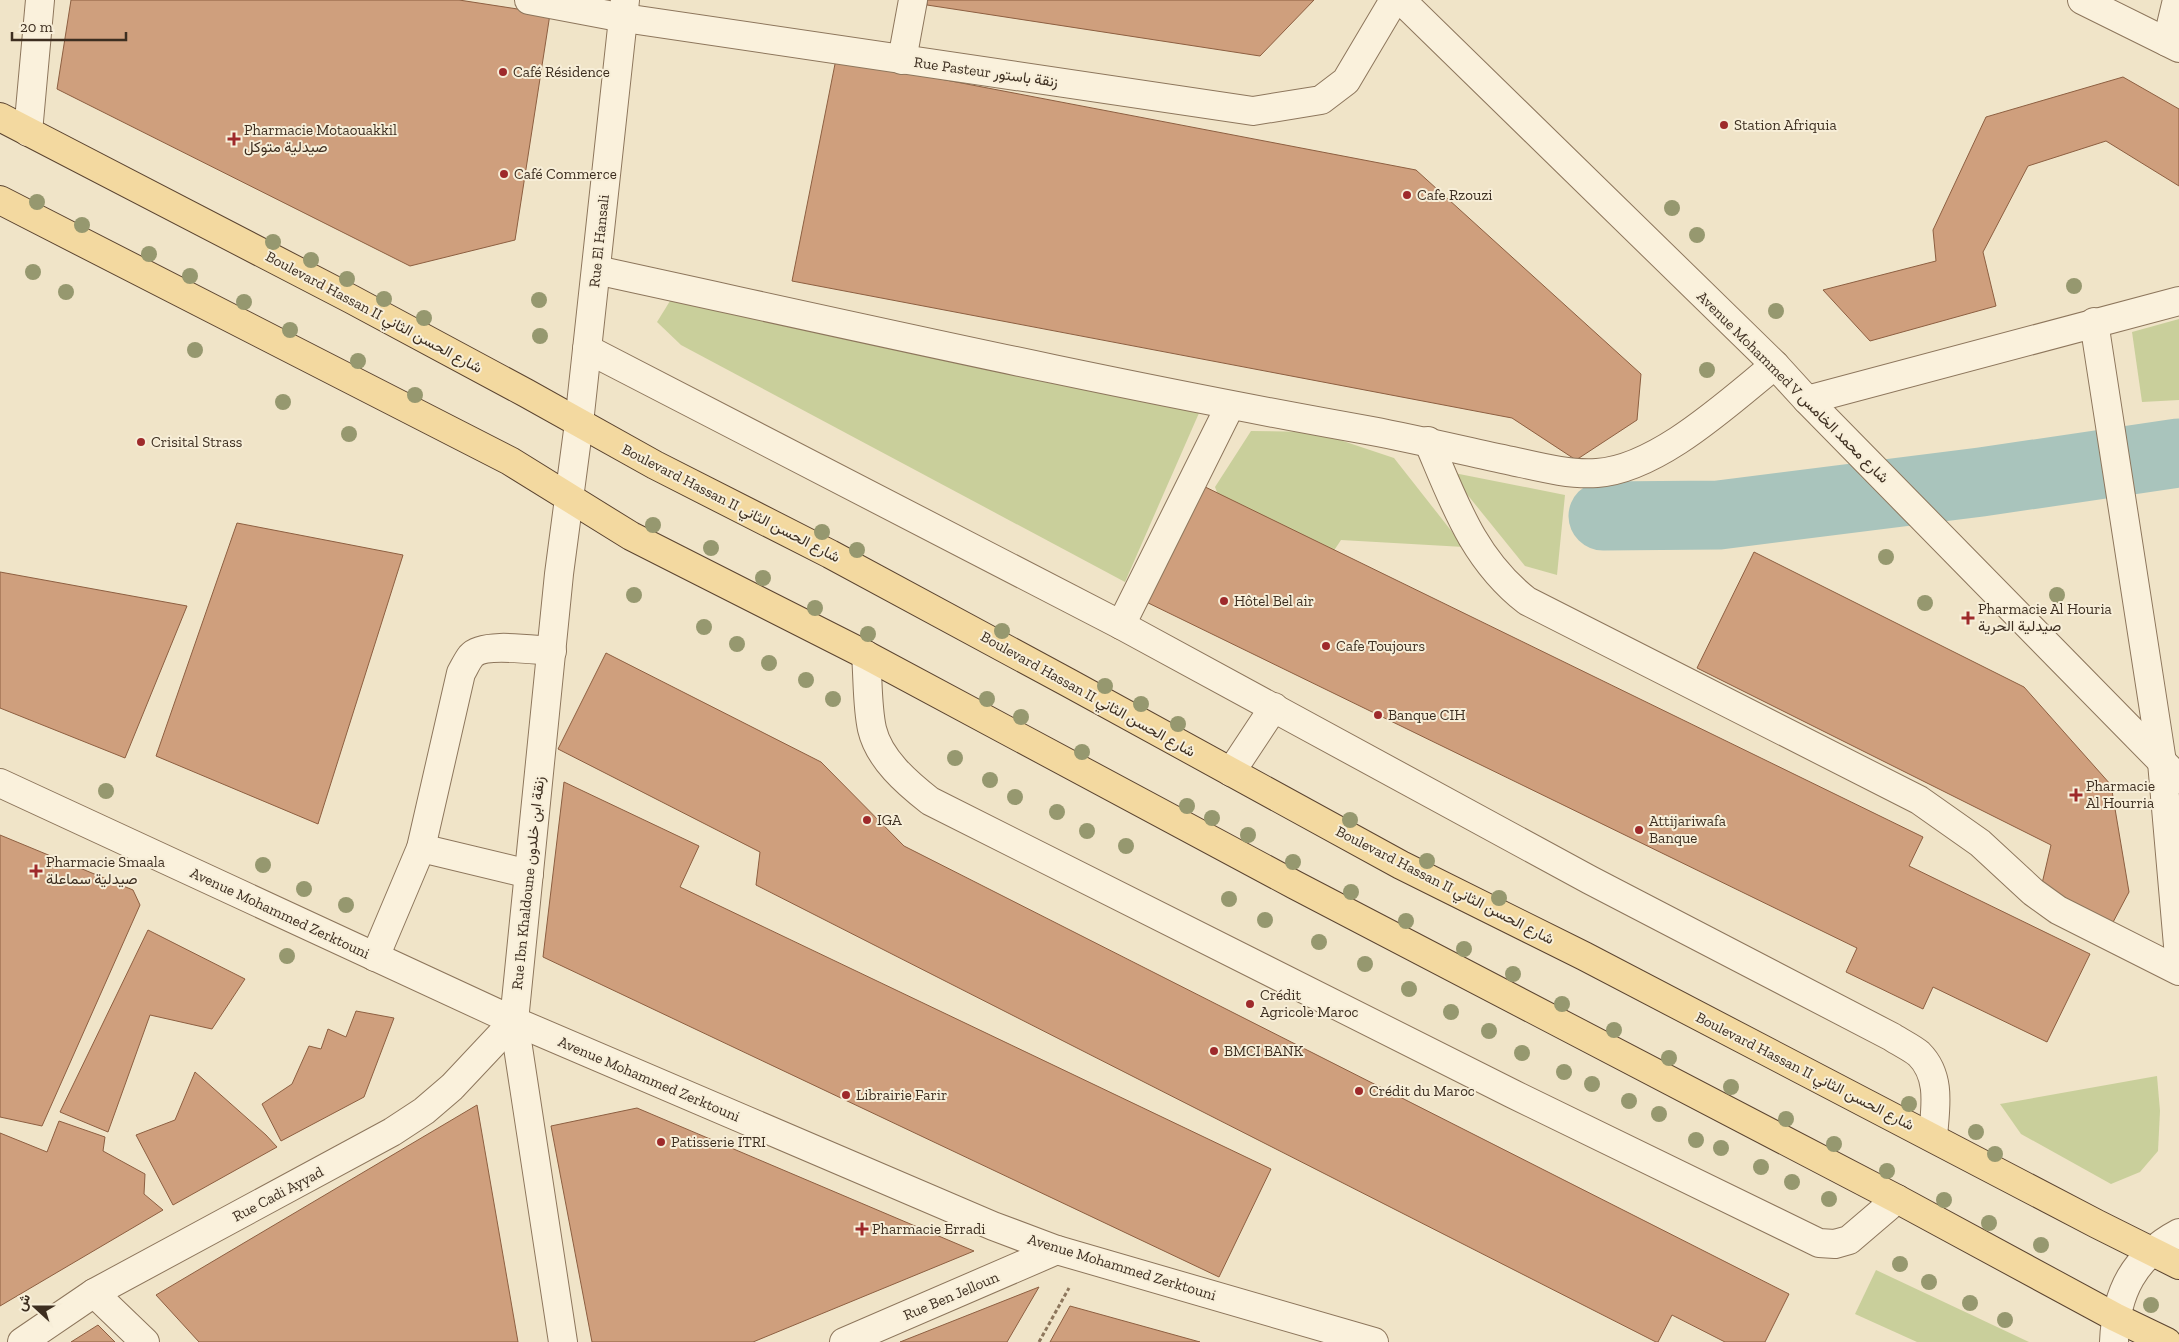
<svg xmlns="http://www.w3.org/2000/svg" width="2179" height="1342" font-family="'Zilla Slab',Vazirmatn,serif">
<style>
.green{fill:#c9cf9b}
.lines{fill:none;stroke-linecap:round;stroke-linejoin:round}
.river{stroke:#a9c4bc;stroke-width:69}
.building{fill:#cf9f7d;stroke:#8d5f41}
.minor-casing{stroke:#8d765c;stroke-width:30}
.major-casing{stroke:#5b4430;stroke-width:30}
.path{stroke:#8d765c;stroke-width:3;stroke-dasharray:4 2.5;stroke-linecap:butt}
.minor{stroke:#faf1dc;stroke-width:28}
.major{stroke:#f3d9a0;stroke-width:28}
.tree{fill:#96986f}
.poi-dot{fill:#9e2a2b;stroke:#f7eed8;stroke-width:2}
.labels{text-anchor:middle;stroke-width:4;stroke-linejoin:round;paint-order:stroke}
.poi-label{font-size:15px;fill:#3d2e20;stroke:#f7eed8;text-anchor:start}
.street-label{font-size:15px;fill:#3d2e20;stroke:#f7eed8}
</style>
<rect width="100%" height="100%" fill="#f0e4c8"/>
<g class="green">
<polygon points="670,301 1199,413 1125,582 681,345 657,322"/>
<polygon points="2179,319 2179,400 2142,402 2132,332"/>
<polygon points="1251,431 1316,432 1394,458 1464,547 1341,540 1333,552 1223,508 1215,487"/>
<polygon points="1449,472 1565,495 1557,575 1525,566"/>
<polygon points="2157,1076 2160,1111 2158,1151 2140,1172 2111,1184 2021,1134 2000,1104"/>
<polygon points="1876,1270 2029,1342 1917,1342 1855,1314"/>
</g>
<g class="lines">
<polyline class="river" points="1603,516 1719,515 1981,482 2179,453"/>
</g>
<g class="building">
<polygon points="71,0 459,0 550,14 515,240 410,266 57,89"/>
<polygon points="927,0 1314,0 1260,56 927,5"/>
<polygon points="836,59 1416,170 1641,374 1637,420 1576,460 1512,418 792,281"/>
<polygon points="2123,77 2179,109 2179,186 2106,141 2028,166 1983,252 1996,306 1870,341 1823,290 1936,261 1933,230 1986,117"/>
<polygon points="1195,482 1923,837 1909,866 2090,954 2047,1042 1933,987 1923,1009 1846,972 1857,948 1138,598"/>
<polygon points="237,523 403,555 318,824 156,756"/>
<polygon points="1754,552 2024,687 2111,785 2129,892 2111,926 2041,888 2051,845 1697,668"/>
<polygon points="0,572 187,606 125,758 0,708"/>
<polygon points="606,653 821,762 904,846 1789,1294 1765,1342 1725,1342 1672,1315 1658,1342 1656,1342 756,885 760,852 558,749"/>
<polygon points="564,782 699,846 680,887 1271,1169 1219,1277 543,957"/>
<polygon points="0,835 133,890 140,905 42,1126 0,1117"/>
<polygon points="148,930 245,979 212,1029 150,1015 108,1132 60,1112"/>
<polygon points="356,1011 394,1018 364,1097 281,1141 262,1104 292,1084 309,1046 321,1049 328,1029 346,1037"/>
<polygon points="195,1072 266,1135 277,1147 173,1205 136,1135 175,1120"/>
<polygon points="477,1105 518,1342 199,1342 156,1295"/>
<polygon points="637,1108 974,1251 753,1342 592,1342 551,1126"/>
<polygon points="59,1121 105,1137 103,1151 145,1174 144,1194 163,1210 0,1306 0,1133 47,1152"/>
<polygon points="1039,1287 1007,1342 900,1342"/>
<polygon points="1070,1306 1200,1342 1050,1342"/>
<polygon points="98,1325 115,1342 71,1342"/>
</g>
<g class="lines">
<defs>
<g id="minor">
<polyline points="529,0 624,18 1253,111 1321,100 1346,81 1394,0"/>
<polyline points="1401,0 1775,365 1807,400 2179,779"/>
<polyline points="2082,0 2179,48"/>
<polyline points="2167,42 2177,0"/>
<polyline points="902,60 913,0"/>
<polyline points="28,132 40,0"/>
<path d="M596 270C854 326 1112 385 1372 431 1419 440 1465 451 1512 461 1539 467 1569 475 1597 473 1658 469 1729 402 1775 365"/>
<polyline points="2094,322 2162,762 2179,957"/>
<path d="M587 349 1121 625 1590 880 1892 1037C1901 1043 1912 1048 1919 1054 1942 1077 1935 1109 1933 1137"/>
<polyline points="1807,400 2179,301"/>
<path d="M1428 441C1454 502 1473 559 1527 601L1919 800 1980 843 2033 892 2058 910 2179 971"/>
<polyline points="1121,625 1230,406"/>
<path d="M866 655C868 679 867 706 872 729 879 759 907 783 930 801L1513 1094 1819 1243 1835 1244 1849 1240 1897 1199"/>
<polyline points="1231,772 1274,707"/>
<polyline points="0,783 514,1021 993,1226 1057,1250 1374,1342"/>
<polyline points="421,848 529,874"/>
<path d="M375 957 421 848 461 673C464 668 467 661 471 656 483 642 533 650 552 651"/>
<polyline points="94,1293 145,1342"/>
<polyline points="22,1342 94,1293 392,1132 424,1111 452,1087 514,1021"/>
<polyline points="563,1342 514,1021 559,574 579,423 625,0"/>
<polyline points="844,1342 1057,1250"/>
<path d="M2114 1342C2116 1292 2134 1257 2179 1233"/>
</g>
<g id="major">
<polyline points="0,117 351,299 526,393 655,465 830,554 1069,683 1401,865 1584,956 2097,1224 2179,1265"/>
<polyline points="0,200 510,461 631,536 866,655 1295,885 1897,1199 2115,1317 2167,1342"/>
</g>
</defs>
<use href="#minor" class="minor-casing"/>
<use href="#major" class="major-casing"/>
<polyline class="path" points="1039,1342 1069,1288"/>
<use href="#minor" class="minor"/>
<use href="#major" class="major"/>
</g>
<g class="tree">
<circle cx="37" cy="202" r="8"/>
<circle cx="1672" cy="208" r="8"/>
<circle cx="82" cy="225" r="8"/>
<circle cx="1697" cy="235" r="8"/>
<circle cx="273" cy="242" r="8"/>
<circle cx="149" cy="254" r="8"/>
<circle cx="311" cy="260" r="8"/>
<circle cx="33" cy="272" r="8"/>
<circle cx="190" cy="276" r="8"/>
<circle cx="347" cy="279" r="8"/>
<circle cx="2074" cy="286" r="8"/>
<circle cx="66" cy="292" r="8"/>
<circle cx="384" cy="299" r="8"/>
<circle cx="539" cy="300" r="8"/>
<circle cx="244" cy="302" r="8"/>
<circle cx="1776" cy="311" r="8"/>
<circle cx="424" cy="318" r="8"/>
<circle cx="290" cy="330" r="8"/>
<circle cx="540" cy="336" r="8"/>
<circle cx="195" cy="350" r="8"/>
<circle cx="358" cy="361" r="8"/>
<circle cx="1707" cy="370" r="8"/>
<circle cx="415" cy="395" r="8"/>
<circle cx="283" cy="402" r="8"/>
<circle cx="349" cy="434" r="8"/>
<circle cx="653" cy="525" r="8"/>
<circle cx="822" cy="532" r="8"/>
<circle cx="711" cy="548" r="8"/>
<circle cx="857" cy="550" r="8"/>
<circle cx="1886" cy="557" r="8"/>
<circle cx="763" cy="578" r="8"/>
<circle cx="634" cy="595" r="8"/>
<circle cx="2057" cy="595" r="8"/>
<circle cx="1925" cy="603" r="8"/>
<circle cx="815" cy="608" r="8"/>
<circle cx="704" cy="627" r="8"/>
<circle cx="1002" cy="631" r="8"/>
<circle cx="868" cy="634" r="8"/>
<circle cx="737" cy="644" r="8"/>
<circle cx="769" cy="663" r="8"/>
<circle cx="806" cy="680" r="8"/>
<circle cx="1105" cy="686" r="8"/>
<circle cx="833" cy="699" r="8"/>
<circle cx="987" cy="699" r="8"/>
<circle cx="1141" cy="704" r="8"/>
<circle cx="1021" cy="717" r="8"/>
<circle cx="1178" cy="724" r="8"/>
<circle cx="1082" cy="752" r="8"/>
<circle cx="955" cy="758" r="8"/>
<circle cx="990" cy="780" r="8"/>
<circle cx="106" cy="791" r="8"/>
<circle cx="1015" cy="797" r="8"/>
<circle cx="1187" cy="806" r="8"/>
<circle cx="1057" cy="812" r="8"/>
<circle cx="1212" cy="818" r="8"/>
<circle cx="1350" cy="820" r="8"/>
<circle cx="1087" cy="831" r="8"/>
<circle cx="1248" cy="835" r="8"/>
<circle cx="1126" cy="846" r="8"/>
<circle cx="1427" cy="861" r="8"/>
<circle cx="1293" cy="862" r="8"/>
<circle cx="263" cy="865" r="8"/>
<circle cx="304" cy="889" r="8"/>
<circle cx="1351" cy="892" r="8"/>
<circle cx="1499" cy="898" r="8"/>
<circle cx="1229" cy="899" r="8"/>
<circle cx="346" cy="905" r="8"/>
<circle cx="1265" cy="920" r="8"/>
<circle cx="1406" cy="921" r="8"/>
<circle cx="1319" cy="942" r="8"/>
<circle cx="1464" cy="949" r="8"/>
<circle cx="287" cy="956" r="8"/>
<circle cx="1365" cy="964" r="8"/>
<circle cx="1513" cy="974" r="8"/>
<circle cx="1409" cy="989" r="8"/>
<circle cx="1562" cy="1004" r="8"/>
<circle cx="1451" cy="1012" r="8"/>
<circle cx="1614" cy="1030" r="8"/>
<circle cx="1489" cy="1031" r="8"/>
<circle cx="1522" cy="1053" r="8"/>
<circle cx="1669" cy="1058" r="8"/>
<circle cx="1564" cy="1072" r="8"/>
<circle cx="1592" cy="1084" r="8"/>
<circle cx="1731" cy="1087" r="8"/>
<circle cx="1629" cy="1101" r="8"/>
<circle cx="1909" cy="1104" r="8"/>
<circle cx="1659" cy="1114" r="8"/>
<circle cx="1786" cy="1119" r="8"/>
<circle cx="1976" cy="1132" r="8"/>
<circle cx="1696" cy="1140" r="8"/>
<circle cx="1834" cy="1144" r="8"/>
<circle cx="1721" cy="1148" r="8"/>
<circle cx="1995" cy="1154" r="8"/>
<circle cx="1761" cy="1167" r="8"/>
<circle cx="1887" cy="1171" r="8"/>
<circle cx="1792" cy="1182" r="8"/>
<circle cx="1829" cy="1199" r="8"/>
<circle cx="1944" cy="1200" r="8"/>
<circle cx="1989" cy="1223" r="8"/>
<circle cx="2041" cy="1245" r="8"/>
<circle cx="1900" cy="1264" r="8"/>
<circle cx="1929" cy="1282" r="8"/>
<circle cx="1970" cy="1303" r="8"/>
<circle cx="2151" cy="1305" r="8"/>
<circle cx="2005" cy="1320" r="8"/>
</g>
<g class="poi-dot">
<circle cx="503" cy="72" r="5"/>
<circle cx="1724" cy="125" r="5"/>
<path d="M231.5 131.5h5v5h5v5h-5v5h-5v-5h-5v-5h5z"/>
<circle cx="504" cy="174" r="5"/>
<circle cx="1407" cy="195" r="5"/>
<circle cx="141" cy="442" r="5"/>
<circle cx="1224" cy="601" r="5"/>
<path d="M1965.5 610.5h5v5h5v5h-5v5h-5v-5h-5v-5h5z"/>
<circle cx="1326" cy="646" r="5"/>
<circle cx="1378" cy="715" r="5"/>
<path d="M2073.5 787.5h5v5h5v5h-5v5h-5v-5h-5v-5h5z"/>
<circle cx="867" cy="820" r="5"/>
<circle cx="1639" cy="830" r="5"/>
<path d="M33.5 863.5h5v5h5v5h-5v5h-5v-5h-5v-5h5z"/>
<circle cx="1250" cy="1004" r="5"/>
<circle cx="1214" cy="1051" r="5"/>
<circle cx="1359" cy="1091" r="5"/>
<circle cx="846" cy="1095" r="5"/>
<circle cx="661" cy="1142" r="5"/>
<path d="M859.5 1221.5h5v5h5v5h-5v5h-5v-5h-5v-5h5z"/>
</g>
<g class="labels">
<g class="poi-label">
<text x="513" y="77">Café Résidence</text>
<text x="1734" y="130">Station Afriquia</text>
<text x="244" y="135">Pharmacie Motaouakkil<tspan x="244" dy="17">صيدلية متوكل</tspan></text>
<text x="514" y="179">Café Commerce</text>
<text x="1417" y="200">Cafe Rzouzi</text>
<text x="151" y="447">Crisital Strass</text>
<text x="1234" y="606">Hôtel Bel air</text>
<text x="1978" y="614">Pharmacie Al Houria<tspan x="1978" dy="17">صيدلية الحرية</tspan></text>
<text x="1336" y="651">Cafe Toujours</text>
<text x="1388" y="720">Banque CIH</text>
<text x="2086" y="791">Pharmacie<tspan x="2086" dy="17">Al Hourria</tspan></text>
<text x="877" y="825">IGA</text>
<text x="1649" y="826">Attijariwafa<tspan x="1649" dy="17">Banque</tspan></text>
<text x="46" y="867">Pharmacie Smaala<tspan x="46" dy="17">صيدلية سماعلة</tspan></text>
<text x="1260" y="1000">Crédit<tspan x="1260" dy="17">Agricole Maroc</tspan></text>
<text x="1224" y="1056">BMCI BANK</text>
<text x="1369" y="1096">Crédit du Maroc</text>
<text x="856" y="1100">Librairie Farir</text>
<text x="671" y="1147">Patisserie ITRI</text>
<text x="872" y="1234">Pharmacie Erradi</text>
</g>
<g class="street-label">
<text transform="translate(986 72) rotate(8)" y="5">Rue Pasteur زنقة باستور</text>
<text transform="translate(599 241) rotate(-84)" y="5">Rue El Hansali</text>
<text transform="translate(374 312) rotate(28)" y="5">Boulevard Hassan II شارع الحسن الثاني</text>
<text transform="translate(1793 387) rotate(45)" y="5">Avenue Mohammed V شارع محمد الخامس</text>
<text transform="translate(731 503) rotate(27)" y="5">Boulevard Hassan II شارع الحسن الثاني</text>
<text transform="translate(1088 694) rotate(29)" y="5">Boulevard Hassan II شارع الحسن الثاني</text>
<text transform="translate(528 883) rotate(-84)" y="5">Rue Ibn Khaldoune زنقة ابن خلدون</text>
<text transform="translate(1445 885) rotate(27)" y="5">Boulevard Hassan II شارع الحسن الثاني</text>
<text transform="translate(280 913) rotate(25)" y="5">Avenue Mohammed Zerktouni</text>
<text transform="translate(1805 1071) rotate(27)" y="5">Boulevard Hassan II شارع الحسن الثاني</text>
<text transform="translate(649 1079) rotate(23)" y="5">Avenue Mohammed Zerktouni</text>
<text transform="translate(278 1194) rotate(-28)" y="5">Rue Cadi Ayyad</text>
<text transform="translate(1122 1267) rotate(17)" y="5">Avenue Mohammed Zerktouni</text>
<text transform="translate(951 1296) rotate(-23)" y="5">Rue Ben Jelloun</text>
</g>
</g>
<g transform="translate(35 1307) rotate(291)" stroke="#f7eed8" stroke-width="4" paint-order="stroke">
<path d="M0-4L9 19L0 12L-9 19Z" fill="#3d2e20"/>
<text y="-8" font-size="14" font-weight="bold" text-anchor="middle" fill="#3d2e20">ش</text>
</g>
<path d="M12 32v8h114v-8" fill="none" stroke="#3d2e20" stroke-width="2.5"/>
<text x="20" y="32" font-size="15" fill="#3d2e20" stroke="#f7eed8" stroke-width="4" paint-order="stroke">20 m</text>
</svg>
